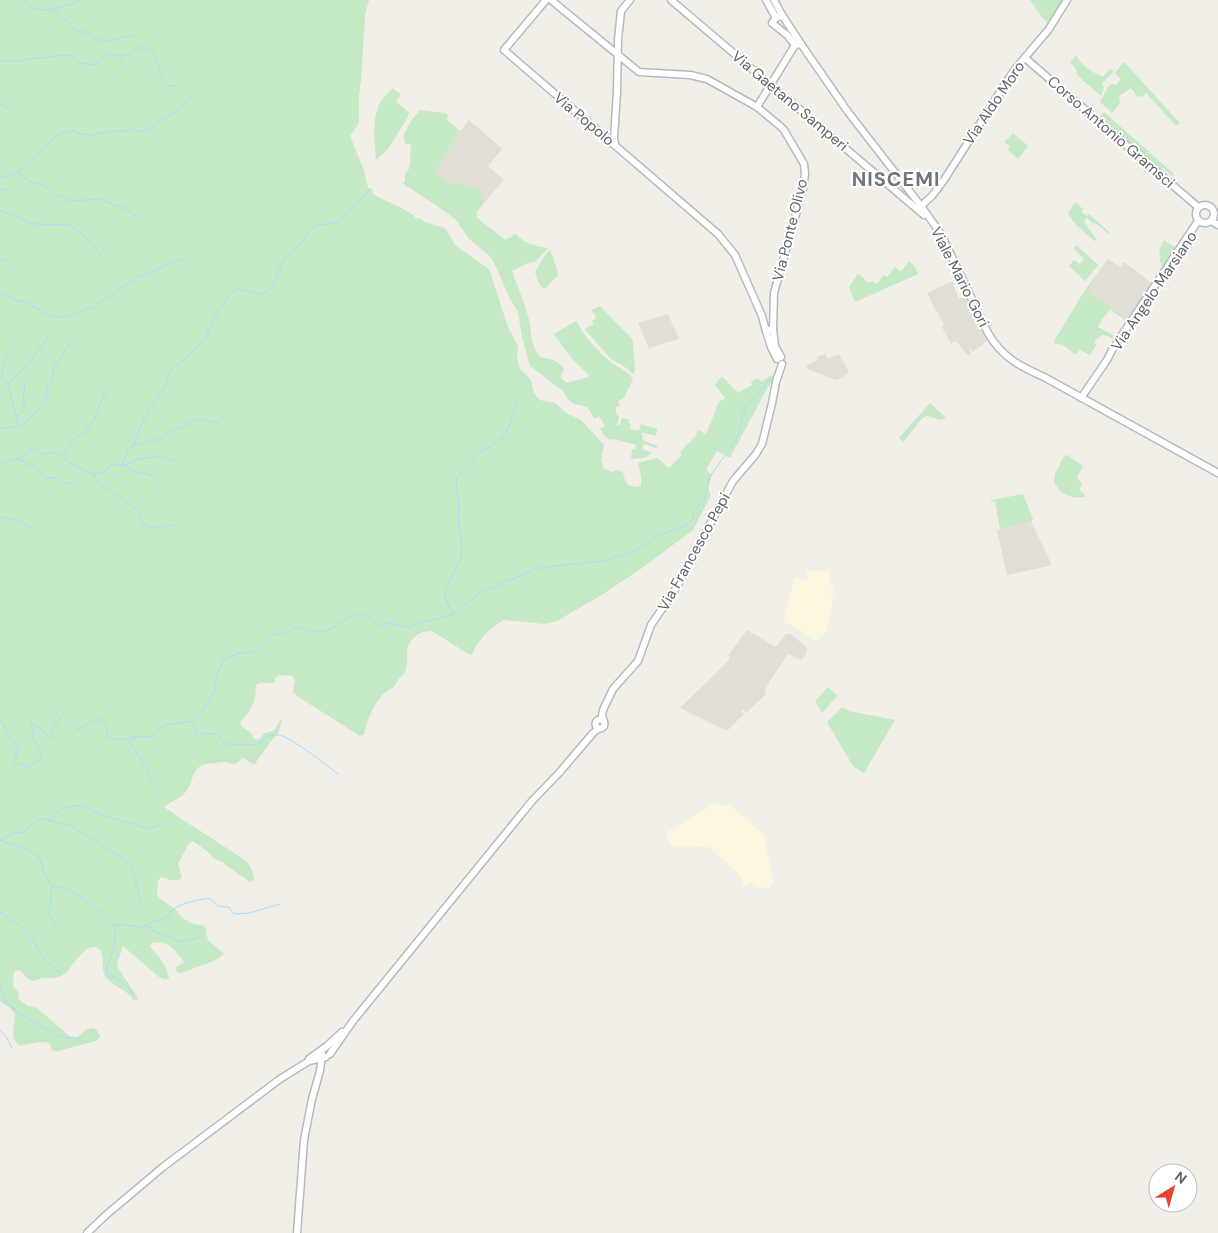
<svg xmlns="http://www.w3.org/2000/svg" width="1218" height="1233" font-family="'DM Sans',sans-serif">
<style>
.commercial{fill:#fef7e0}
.education{fill:#e1ded6}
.green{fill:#c5e8c5}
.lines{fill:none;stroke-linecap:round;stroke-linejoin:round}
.stream{stroke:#aadaff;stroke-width:1}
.secondary-casing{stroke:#b6babf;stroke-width:9}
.secondary{stroke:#fff;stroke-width:6}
.labels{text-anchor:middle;stroke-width:4;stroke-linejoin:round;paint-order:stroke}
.street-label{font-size:15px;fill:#5f6368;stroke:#fff}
.district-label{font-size:20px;font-weight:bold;letter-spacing:1px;fill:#70757a;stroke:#fff}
</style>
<rect width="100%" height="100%" fill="#f1efe8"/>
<g class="commercial">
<polygon points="806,571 830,571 830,585 834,585 831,597 834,597 826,634 822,634 818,642 784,621 794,577 807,580"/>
<polygon points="715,803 717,805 719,805 728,806 730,804 764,836 773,881 769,888 754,887 753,884 748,883 747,886 741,886 742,879 740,875 709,847 671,846 666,833"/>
</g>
<g class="education">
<polygon points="469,120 502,149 488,166 504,180 484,203 474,188 455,182 450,184 435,172 460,131"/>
<polygon points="1108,259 1120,267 1124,262 1153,284 1132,316 1129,315 1129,316 1130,319 1128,322 1110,309 1109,311 1083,293"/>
<polygon points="953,281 955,290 959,299 967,296 987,338 987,341 973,352 971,349 970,350 971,353 968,356 956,341 951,344 942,327 944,325 937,311 936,311 927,293"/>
<polygon points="668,314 679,339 649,348 638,323"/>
<polygon points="825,354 828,359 839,354 849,372 842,378 835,380 808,369 806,366 818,360 817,357"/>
<polygon points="1031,522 1050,561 1051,564 1049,566 1007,575 997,530"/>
<polygon points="747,630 776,647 786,634 791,634 807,648 806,655 801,660 788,654 769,682 769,683 764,692 766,694 746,713 743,709 741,711 744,714 727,731 680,708 730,659 728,656"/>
</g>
<g class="green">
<path d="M0 0H369L365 15 361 80 359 95V123L350 136 364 170 368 188 372 189 373 194C387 203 406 207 417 219L419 218 425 222 445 228 455 245 489 269 508 327 518 346 517 357 520 369 531 380 534 393 540 400 555 403 568 414 581 420 604 445 601 460 604 469 612 472 616 470 623 472C625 481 626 487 637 487L641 485V476L638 463 657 458 669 468 682 455 680 453 688 443H690L692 439H694L698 430 706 434 719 402 725 398 715 385 722 376 738 393 752 385 751 382 758 378 762 382 770 376 774 375 773 380 764 394 730 458 717 451 706 470 712 475 708 488 711 495 693 530 642 568 600 596 557 621 545 624 504 620 494 626 484 635 476 646 472 655 468 654 432 631C426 631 421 632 417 635 401 647 411 655 405 672 403 676 400 677 397 681 396 683 395 686 393 688 378 692 367 720 364 734L360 736 297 696 293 692 295 680 292 676 279 675 275 678V682C267 686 264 679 256 685L255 699 249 712 240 723 242 727 250 732 255 740 259 739 265 733 273 731 276 728 280 720H282L278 734 274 737 254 765 243 758 235 764H231C225 761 221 762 215 763 188 764 197 779 184 794 179 800 170 801 164 807L183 820 196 828 243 859C250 864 253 871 254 879L251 882 247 880 222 862 214 859 208 852 193 841 189 843 178 864 182 877 179 880H170L161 877 158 881 157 895 160 899 175 909 181 917 193 924 202 925 206 928 207 937 209 941 224 954 216 960 181 973 177 972 176 967 184 962C182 958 179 956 176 952 169 943 163 941 152 943L150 947C157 953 168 968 169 978L165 980 159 977 123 946 117 964 118 968 136 995 138 999 134 1001C128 989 112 987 105 976 101 968 104 954 100 950 87 936 71 971 63 975 56 979 51 978 44 978 40 978 37 981 33 981 27 980 23 972 18 970L14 972 13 986 19 993 18 998 21 1001 28 1006 37 1008 67 1034C75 1044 79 1035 86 1030 94 1025 99 1031 100 1038L96 1041 58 1051H53L49 1043C38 1040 30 1044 20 1046 9 1039 15 1025 15 1014L9 1007 0 1001Z"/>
<polygon points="1030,0 1064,0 1049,24 1042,17"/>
<path d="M1076 55C1082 66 1092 72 1103 77L1110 69 1113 71V72L1103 82 1102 84 1104 88 1101 96 1077 75 1076 69 1070 62Z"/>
<polygon points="1124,62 1180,123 1176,126 1146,93 1143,96 1138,97 1131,88 1119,96 1120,103 1112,113 1100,102 1106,90 1111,84 1116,85 1121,79 1115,73"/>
<path d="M393 88 401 95 396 101 409 113 408 116V117L388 149 376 160C375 145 372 121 378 107 381 100 387 94 393 88Z"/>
<path d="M420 110 446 113 448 115 447 119 448 121 460 131 435 172 450 184 455 182 473 188 476 187 481 191V199L484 203 477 212V218L505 240 511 237 515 233C525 244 534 246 548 248L535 262 528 263 512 271C517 286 524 301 528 316 532 330 530 346 540 357 549 359 560 360 564 370L561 374V378L567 383 588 377 589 375 572 359 554 334 576 321C584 335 598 352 610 361 618 367 626 371 633 378 631 386 626 391 624 398L618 401 620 406 616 407V414L619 417 617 425H620L622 418 629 420 628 423 631 424 630 429 639 431 641 424 658 429 655 436 642 432V435L643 436 642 440 658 446 656 448 644 444 642 449 650 452 651 454 643 458 631 459 632 449H635L636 445 614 439 613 440 606 438 600 429 605 426 599 416 595 419 587 407 574 404 567 398 564 392 530 366 522 337 518 312 509 297 498 271 491 257 469 239 456 220 440 208 402 183 405 182V173L409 169 410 162 411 146 409 144H406L403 136 411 121Z"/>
<polygon points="1104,112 1174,174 1172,176 1162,167 1160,170 1099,118"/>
<polygon points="1013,133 1028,146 1018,159 1008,150 1010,147 1004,142"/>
<polygon points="1075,202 1083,209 1081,212 1087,216 1089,214 1110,233 1109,234 1095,223 1094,224 1087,218 1084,222 1096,239 1097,240 1095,241 1076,225 1068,214"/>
<path d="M1164 240 1177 249 1163 269C1158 259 1158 249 1164 240Z"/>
<polygon points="1076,245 1098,265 1085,281 1069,266 1074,260 1079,264 1084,259 1074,249"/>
<polygon points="550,250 558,272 558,275 545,289 540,286 535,272 544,257"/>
<polygon points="909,261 915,267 918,274 855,302 849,287 858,274 869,283 872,281 877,284 884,275 887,277 895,267 901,272"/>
<path d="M1092 281 1093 282 1088 289 1090 291 1089 293 1111 307 1115 311 1126 319 1128 316 1130 319 1128 322 1110 309C1105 317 1101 318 1098 328H1100L1118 338 1116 341 1108 336 1102 335 1096 339 1094 343 1097 344 1090 355 1080 350 1075 354 1063 345 1053 343 1083 293Z"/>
<polygon points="600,306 632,339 633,343 635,370 633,374 628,369 611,359 586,331 585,329 594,324 592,321 595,319 596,317 592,310"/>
<polygon points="930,403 946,418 941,420 928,416 923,417 903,442 899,438"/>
<path d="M1067 455 1083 466 1077 478 1082 484 1079 491 1083 492 1085 497C1071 499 1061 495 1054 482L1055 474 1064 456Z"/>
<polygon points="1023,494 1033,519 1031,522 1000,529 995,501 991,502 991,500"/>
<polygon points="828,687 837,696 822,713 815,701"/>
<polygon points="842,707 849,711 895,720 864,773 853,766 827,722"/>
</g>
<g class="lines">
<g class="stream">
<path d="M26 0C28 4 30 7 35 9 46 12 69 6 80 0"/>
<polyline points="50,9 66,20 74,29 88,33 103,42 132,35"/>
<polyline points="0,22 1,22"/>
<polyline points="119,58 122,63 127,67"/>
<path d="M0 61H19L33 58H42L63 55 71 56 81 63 93 65 100 62 106 54C112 53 113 55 119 56 127 58 136 50 143 46 161 53 155 66 163 80 164 82 166 84 168 86H176L181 81"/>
<polyline points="0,104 11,109"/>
<polyline points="17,173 31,182 45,186 55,195 71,201 98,199 124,208 133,214 142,217"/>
<path d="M0 178 17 173 57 135 73 130 80 134 92 135 111 131H124L134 129 143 132C162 122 178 110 194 96"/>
<polyline points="0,189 9,190"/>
<polyline points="0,210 34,224 70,225 87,238 104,260"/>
<polyline points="0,258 2,259 12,262"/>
<polyline points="0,293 17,301 26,302 46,314 53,317 63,317 93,307 131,281 162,267 187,258"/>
<path d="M8 384 2 378C1 361 7 355 19 345"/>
<polyline points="16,416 26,409 23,401 25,384"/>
<polyline points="18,426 8,384 31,362 36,353 51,333"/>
<polyline points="0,428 18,427 26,423 46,400 47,389 52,378 54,367 72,341"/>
<polyline points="133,445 156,440 173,430 201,419 217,423 228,410"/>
<polyline points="63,455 76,437 86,432 94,419 107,388"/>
<polyline points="19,459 38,469 46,478 57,478 63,483 75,483"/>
<polyline points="0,463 19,459 35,447 43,454 55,452 62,456 74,466 93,474 107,471 109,467 113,464 122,466 142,458 162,457 175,461"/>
<polyline points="126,465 131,470 151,475 159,484"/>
<path d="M122 466 128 451 133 445 148 410 165 388 171 369 182 362 206 337 213 320 230 294 238 289 262 294C278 285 276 273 285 259 288 255 293 253 296 249 303 243 307 233 314 227 319 223 326 225 333 223 345 220 359 202 367 192"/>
<polyline points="93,474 99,483 136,509 142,523 149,527 160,527 172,525"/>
<polyline points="0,517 22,522 33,530"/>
<polyline points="452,614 444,594 462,556 461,535 458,521 459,510 456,479 479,452 489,447 503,437 510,425 516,403"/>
<polyline points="0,720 3,723 10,740 19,746 14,762 29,769 33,764 42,759 41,751 34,740 31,724 42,729 51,739 54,726 63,714 78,730 97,718 106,724 108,739 127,739 138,736 152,737 164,725 193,721 203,711 214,692 218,671 225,659 239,653 254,652 273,635 283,633 297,627 311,631 326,631 354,615 362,613 381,626 390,623 409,628 420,623 452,615 481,592 539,568 603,561 630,552 641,547 657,536 686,525 693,519 694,511 705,497 710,476 732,446 738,435 743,415 747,406 771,378"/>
<path d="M193 722 196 733 217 734 225 744 258 745C262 739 270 734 278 735 290 736 326 765 338 774"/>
<polyline points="127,739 142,760 150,779 162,792"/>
<polyline points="49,820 62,808 81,805 96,813 150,829 166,823"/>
<polyline points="2,839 12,833 24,832 40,818 69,825 101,844 131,864 142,906"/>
<path d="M0 840 27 850 39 857 46 878 52 886C57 887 63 887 68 889 77 894 110 917 114 926 118 938 112 957 106 968L107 972 122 982 135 995"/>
<polyline points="52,887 49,913 55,925"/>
<polyline points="0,912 19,925 33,939 40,954 46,961 60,973"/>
<path d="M115 925C125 923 136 929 146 926 148 925 150 923 153 922 158 920 163 921 167 917 170 913 170 911 175 908 185 902 197 900 209 898L218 906 229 907 234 914 249 913 280 904"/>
<polyline points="147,926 156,932 182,942 200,937"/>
<polyline points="0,984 4,998 8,1004 21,1015 58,1035 65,1037 80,1038"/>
<polyline points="0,1030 7,1038 12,1048"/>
</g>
<defs>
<g id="secondary">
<polyline points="546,0 504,50 718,234 735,255 762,316 766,331"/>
<polyline points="551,0 639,72 690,75 707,79 757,107 780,126 784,130 804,164 805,174 803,189 774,293 773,329"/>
<polyline points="671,0 924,215"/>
<polyline points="766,0 776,18"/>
<path d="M774 0 782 15 801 44 848 112 921 206 941 234 988 333C1002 357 1019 366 1044 377L1218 473"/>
<polyline points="782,15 776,18 772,23 787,35 795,45"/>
<polyline points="1025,58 1198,207"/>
<polyline points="757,107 795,45 801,44"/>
<polyline points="615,145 614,138 617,92 618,40 621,11 630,0"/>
<circle cx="1205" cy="214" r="9"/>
<polyline points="921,206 932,196 944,180 1009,78 1016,68 1049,29 1067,0"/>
<polyline points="1211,221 1218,225"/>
<polyline points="777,359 771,347 766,331 773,329 775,346 781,357"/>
<polyline points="1081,398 1107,360 1112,350 1198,221"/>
<circle cx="600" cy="724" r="4.5"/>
<polyline points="604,722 602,716 603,710 613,689 638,661 651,625 675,590 733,481 756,454 762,444 772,403 776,382 782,364"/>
<polyline points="330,1054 353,1021 532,801 559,773 593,733 598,729"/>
<polyline points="309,1059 327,1046 342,1032"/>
<polyline points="87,1233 106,1215 163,1167 280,1079 309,1061 326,1057"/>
<polyline points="297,1233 304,1140 312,1099 320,1071 322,1054"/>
</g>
</defs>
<use href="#secondary" class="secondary-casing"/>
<use href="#secondary" class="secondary"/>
</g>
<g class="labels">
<g class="street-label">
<text transform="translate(790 101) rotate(40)" y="5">Via Gaetano Samperi</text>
<text transform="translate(994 103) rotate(-56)" y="5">Via Aldo Moro</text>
<text transform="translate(584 119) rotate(40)" y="5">Via Popolo</text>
<text transform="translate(1111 132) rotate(41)" y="5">Corso Antonio Gramsci</text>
<text transform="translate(790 230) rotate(-76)" y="5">Via Ponte Olivo</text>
<text transform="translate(960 277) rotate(63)" y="5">Viale Mario Gori</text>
<text transform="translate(1154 291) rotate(-56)" y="5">Via Angelo Marsiano</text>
<text transform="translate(694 552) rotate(-61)" y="5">Via Francesco Pepi</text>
</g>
<g class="district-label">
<text x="896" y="186">NISCEMI</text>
</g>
</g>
<g transform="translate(1173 1188) rotate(37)"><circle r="24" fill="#ffffff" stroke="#bfc1c3"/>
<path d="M0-4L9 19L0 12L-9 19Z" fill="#ea4335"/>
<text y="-8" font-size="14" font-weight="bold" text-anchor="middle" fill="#5f6368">N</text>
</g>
</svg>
